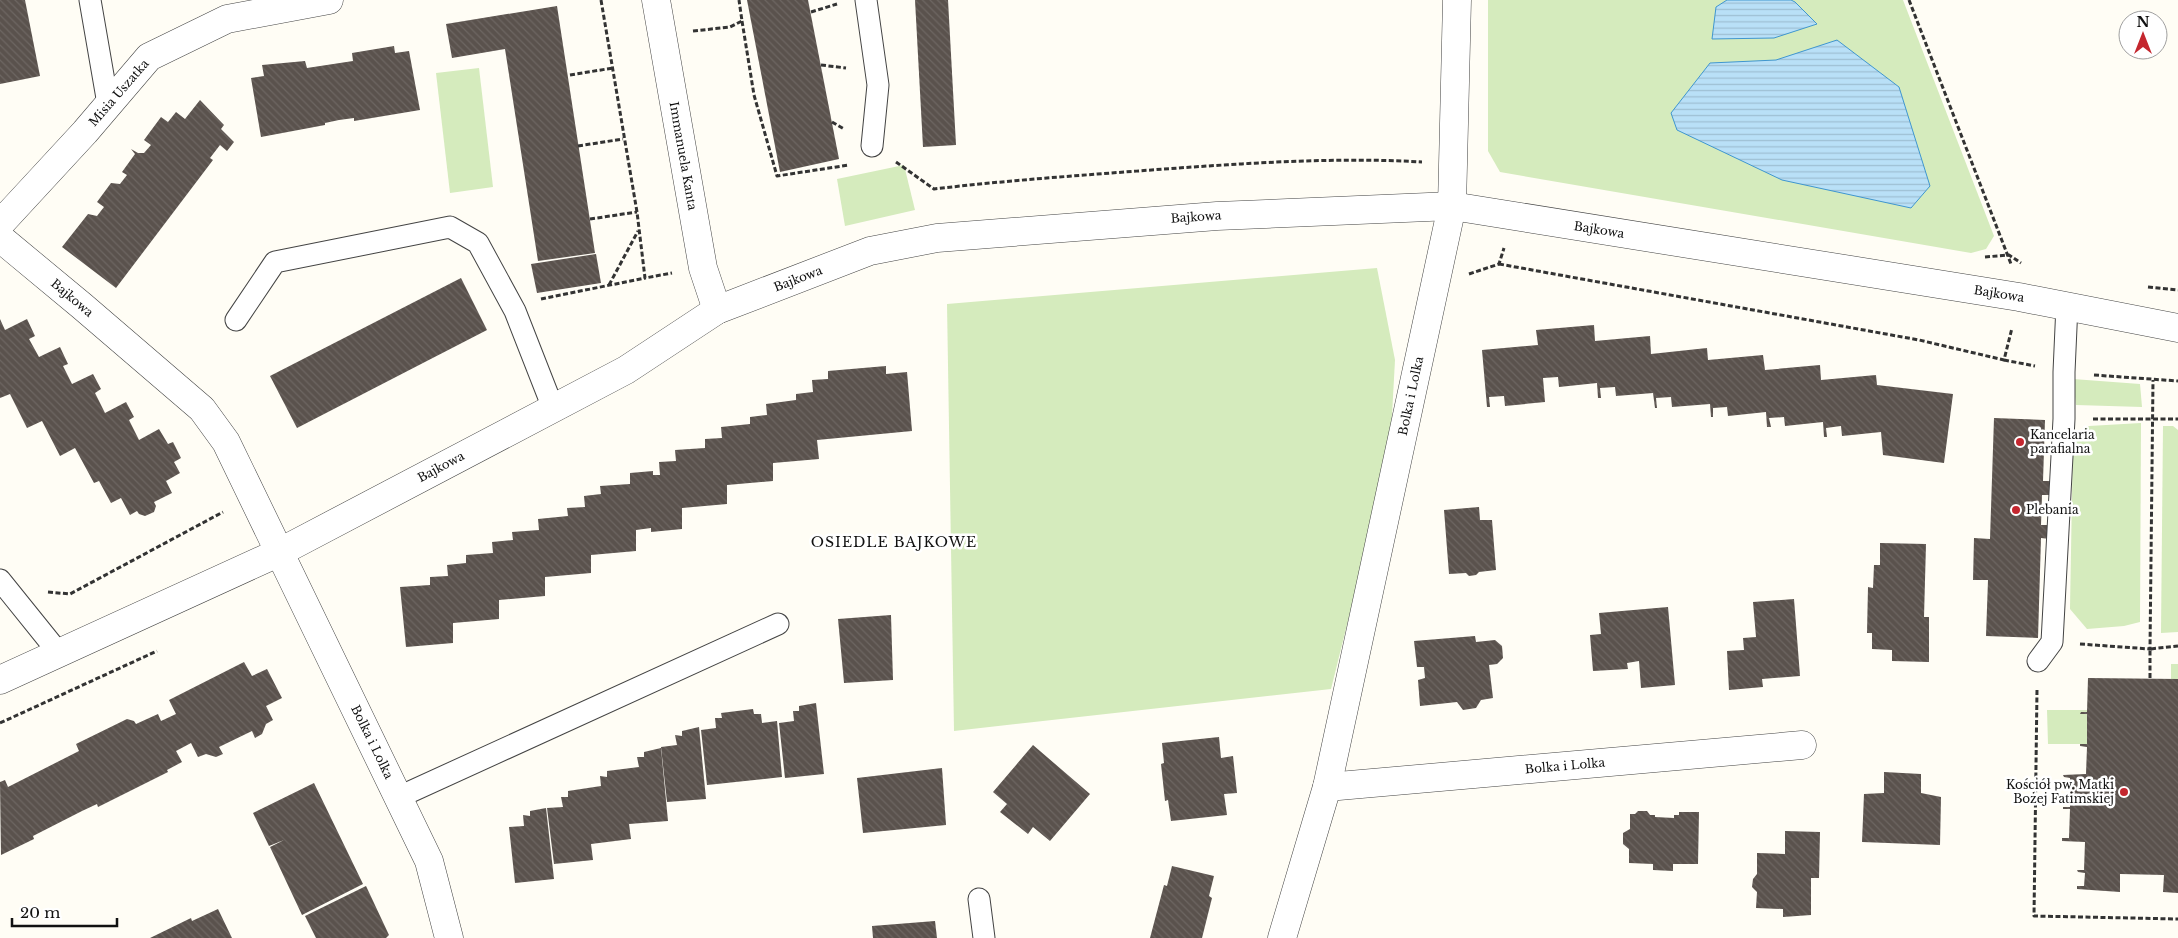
<svg xmlns="http://www.w3.org/2000/svg" width="2178" height="938" font-family="'Libre Baskerville',serif">
<style>
.grass{fill:#d5ebbd}
.water{fill:url(#water-rules);stroke:#3f96cf}
.building{fill:url(#building-back-hatch)}
.lines{fill:none;stroke-linecap:round;stroke-linejoin:round}
.lane-casing{stroke:#444;stroke-width:23}
.street-casing{stroke:#444;stroke-width:29}
.path{stroke:#333;stroke-width:3;stroke-dasharray:5 2.5;stroke-linecap:butt}
.lane{stroke:#fff;stroke-width:21}
.street{stroke:#fff;stroke-width:28}
.poi-dot{fill:#c4262e;stroke:#fff;stroke-width:2}
.labels{text-anchor:middle;stroke-width:5;stroke-linejoin:round;paint-order:stroke}
.street-label{font-size:12px;fill:#111;stroke:#fff}
.poi-label{font-size:12px;fill:#111;stroke:#fff;text-anchor:start}
.neighbourhood-label{font-size:14px;letter-spacing:1px;fill:#111;stroke:#fff}
</style>
<defs>
<pattern id="water-rules" width="6" height="5" patternUnits="userSpaceOnUse" patternTransform="scale(1.25)"><rect width="6" height="5" fill="#b9e0f7"/><path d="M0 2.5h6" fill="none" stroke="#9ebfd3"/></pattern>
<pattern id="building-back-hatch" width="6" height="6" patternUnits="userSpaceOnUse" patternTransform="scale(1.25)"><rect width="6" height="6" fill="#5a524d"/><path d="M-1 5l2 2M0 0l6 6M5-1l2 2" fill="none" stroke="#6d6662"/></pattern>
</defs>
<rect width="100%" height="100%" fill="#fffdf5"/>
<g class="grass">
<polygon points="1488,0 1903,0 1994,236 1986,249 1971,253 1500,172 1488,151"/>
<polygon points="479,68 493,187 450,193 436,73"/>
<polygon points="904,165 915,210 845,226 837,179"/>
<polygon points="1377,268 1395,360 1390,452 1331,689 954,731 947,304"/>
<polygon points="2073,379 2140,384 2142,407 2076,405"/>
<polygon points="2141,423 2140,622 2124,626 2087,629 2070,609 2073,438 2089,426"/>
<polygon points="2163,426 2173,426 2178,430 2178,632 2161,633"/>
<rect x="2171" y="664" width="7" height="15"/>
<polygon points="2047,710 2087,710 2087,712 2081,712 2081,714 2087,714 2087,744 2048,744"/>
</g>
<g class="water">
<polygon points="1727,0 1791,0 1795,2 1817,24 1774,38 1712,39 1716,7"/>
<polygon points="1837,40 1899,87 1930,186 1911,208 1782,180 1677,130 1671,113 1710,63 1776,60"/>
</g>
<g class="building">
<polygon points="0,0 25,0 40,76 0,84"/>
<polygon points="747,0 808,0 839,159 780,172"/>
<polygon points="915,0 948,0 956,145 923,147"/>
<polygon points="557,6 595,253 538,261 505,49 452,58 446,24"/>
<polygon points="394,46 395,53 409,51 420,110 354,121 354,118 339,120 325,123 325,125 261,137 251,78 264,76 262,65 305,61 307,68 353,61 352,53"/>
<polygon points="200,100 224,125 221,129 234,142 227,151 220,145 210,158 213,160 116,288 62,247 88,214 97,216 104,207 97,202 111,183 120,184 127,175 122,172 135,154 131,149 138,153 144,153 151,145 144,140 161,117 168,122 176,112 185,119"/>
<polygon points="596,254 601,283 537,293 531,264"/>
<polygon points="461,278 487,330 297,428 270,376"/>
<polygon points="0,319 5,330 27,319 35,336 29,339 39,357 60,347 68,364 63,366 72,384 93,374 101,389 95,393 105,413 126,402 134,417 129,420 139,440 159,429 168,444 173,442 181,458 174,462 180,473 166,481 172,493 154,502 156,506 154,512 145,516 139,514 137,511 130,515 121,498 111,503 99,481 94,483 75,448 60,456 42,421 27,428 10,394 0,398"/>
<polygon points="1594,325 1595,341 1650,336 1651,354 1707,348 1708,360 1763,355 1765,370 1820,365 1821,380 1876,375 1877,385 1953,394 1944,463 1883,455 1881,432 1842,436 1841,426 1826,428 1827,437 1824,437 1823,422 1785,426 1784,417 1769,418 1771,427 1767,427 1766,412 1728,416 1727,407 1713,408 1713,417 1711,417 1710,404 1672,407 1671,397 1656,398 1657,408 1655,408 1653,393 1616,396 1615,387 1600,388 1601,398 1598,398 1597,383 1559,387 1558,377 1543,378 1545,402 1505,406 1504,396 1489,397 1490,407 1487,407 1482,350 1538,345 1536,330"/>
<polygon points="886,366 886,374 907,372 912,431 817,440 819,459 773,463 773,481 727,485 727,504 682,508 682,529 651,532 651,528 636,530 636,551 591,555 591,573 545,577 545,596 499,600 499,619 453,623 453,643 406,647 400,587 430,585 430,577 448,576 447,565 466,563 466,555 493,553 492,542 513,540 512,532 539,530 538,519 568,516 567,508 585,507 584,496 601,494 600,486 630,484 630,473 653,471 653,475 660,475 659,462 676,461 675,450 705,448 705,439 722,438 721,427 750,424 750,417 767,415 766,404 796,400 796,394 813,392 812,380 828,379 828,371"/>
<polygon points="1994,418 2045,420 2043,481 2052,481 2052,495 2042,495 2041,525 2051,525 2050,539 2041,538 2038,638 1986,636 1988,580 1973,580 1974,538 1990,539"/>
<polygon points="1479,507 1480,520 1492,520 1496,570 1479,572 1476,575 1469,576 1466,573 1449,574 1444,510"/>
<polygon points="1880,543 1926,544 1924,617 1929,617 1929,662 1892,661 1892,650 1872,649 1872,633 1867,633 1868,587 1873,588 1874,565 1880,565"/>
<polygon points="1794,599 1800,676 1762,679 1763,687 1729,690 1727,651 1744,650 1743,638 1756,637 1753,602"/>
<polygon points="1668,607 1675,685 1641,688 1639,661 1627,663 1628,669 1593,671 1590,635 1601,634 1599,613"/>
<polygon points="891,615 893,680 844,683 838,619"/>
<polygon points="1475,636 1476,642 1495,640 1502,646 1503,658 1497,664 1489,665 1493,698 1481,700 1476,708 1463,710 1457,702 1420,706 1418,680 1425,678 1424,667 1417,667 1414,641"/>
<polygon points="244,662 252,676 267,669 282,698 266,706 273,720 266,724 262,734 255,738 252,731 219,747 223,754 216,757 206,754 198,757 191,743 176,751 182,762 167,770 168,772 98,807 97,804 82,811 33,836 34,839 1,855 0,782 5,780 8,787 79,751 76,744 127,719 134,721 136,724 158,714 161,721 176,714 169,700"/>
<polygon points="2088,678 2178,679 2178,893 2163,892 2164,875 2120,874 2120,892 2077,889 2077,886 2084,886 2085,873 2078,872 2077,870 2084,870 2085,842 2062,841 2062,838 2069,838 2070,809 2063,809 2063,807 2070,807 2070,778 2064,777 2063,775 2086,774 2087,747 2080,746 2080,744 2087,744 2087,714 2080,714 2081,712 2087,712"/>
<polygon points="816,703 824,774 785,778 779,723 794,721 793,711 799,711 799,706"/>
<polygon points="753,709 754,714 761,714 762,723 777,721 782,777 707,785 701,730 716,728 715,718 722,718 721,713"/>
<polygon points="699,727 706,799 667,802 661,747 677,745 675,735 682,736 682,731"/>
<polygon points="1219,737 1221,758 1233,756 1237,793 1224,794 1227,815 1171,821 1168,800 1165,801 1161,764 1164,763 1162,743"/>
<polygon points="1033,745 1090,794 1050,841 1033,827 1028,834 1000,812 1007,804 993,792"/>
<polygon points="661,748 668,821 629,824 631,839 591,844 593,860 554,864 547,808 563,807 561,797 568,797 568,791 601,786 600,776 607,777 607,771 639,767 637,757 644,757 644,752"/>
<polygon points="942,768 946,825 863,833 857,778"/>
<polygon points="1884,772 1921,774 1921,793 1941,797 1940,845 1862,842 1864,794 1884,793"/>
<polygon points="314,783 363,884 302,915 270,847 284,840 269,846 253,813"/>
<polygon points="546,808 554,879 515,883 509,827 524,826 523,815 530,816 530,811"/>
<polygon points="1638,811 1647,811 1650,815 1655,815 1655,817 1674,818 1674,815 1679,815 1679,812 1699,812 1698,864 1673,864 1673,871 1653,870 1653,864 1629,863 1629,849 1623,844 1623,833 1630,829 1630,814 1635,814"/>
<polygon points="1785,831 1820,832 1819,878 1811,878 1811,915 1783,917 1783,909 1756,908 1757,892 1752,887 1753,879 1757,874 1757,853 1785,854"/>
<polygon points="1172,866 1214,876 1209,896 1212,898 1202,938 1150,938 1164,885 1167,886"/>
<polygon points="366,886 389,935 386,938 316,938 305,916"/>
<polygon points="218,909 232,938 150,938 191,918 192,921"/>
<polygon points="935,921 937,938 873,938 872,926"/>
</g>
<g class="lines">
<defs>
<g id="lane">
<polyline points="90,0 108,104"/>
<polyline points="866,0 878,85 872,146"/>
<polyline points="236,320 275,262 450,227 478,243 515,311 553,408"/>
<polyline points="0,580 58,652"/>
<polyline points="2038,661 2052,642 2064,419 2064,372 2067,305"/>
<polyline points="399,797 778,624"/>
<polyline points="979,899 984,938"/>
</g>
<g id="street">
<polyline points="656,0 703,268 717,310"/>
<polyline points="0,224 85,132 149,57 227,19 329,0"/>
<polyline points="0,238 82,306 202,409 226,442 429,861 449,938"/>
<polyline points="0,680 280,552 626,370 717,310 870,251 937,238 1217,216 1452,206 2019,297 2178,328"/>
<polyline points="1327,787 1802,745"/>
<polyline points="1282,938 1327,787 1452,206 1457,0"/>
</g>
</defs>
<use href="#lane" class="lane-casing"/>
<use href="#street" class="street-casing"/>
<g class="path">
<polyline points="601,0 637,212 645,278 672,273"/>
<polyline points="1909,0 2011,264"/>
<polyline points="811,12 837,4"/>
<polyline points="742,21 754,95 777,176 849,165"/>
<polyline points="693,31 730,27 742,21 739,0"/>
<polyline points="821,65 846,68"/>
<polyline points="570,75 613,68"/>
<polyline points="832,122 844,129"/>
<polyline points="578,146 623,139"/>
<path d="M896 162 934 189C1010 180 1087 175 1164 169 1250 163 1337 157 1422 162"/>
<polyline points="590,219 637,212"/>
<polyline points="1985,257 2009,255 2021,263"/>
<polyline points="1499,264 1919,340 2004,360 2012,328"/>
<polyline points="1469,274 1499,264 1504,248"/>
<polyline points="609,285 638,231"/>
<polyline points="2148,287 2178,290"/>
<polyline points="541,299 645,278"/>
<polyline points="2004,360 2035,366"/>
<polyline points="2094,375 2178,381"/>
<polyline points="2093,419 2178,419"/>
<polyline points="48,592 70,594 223,512"/>
<polyline points="2080,644 2150,649 2153,380"/>
<polyline points="2150,678 2150,649 2178,646"/>
<polyline points="2037,690 2034,916 2178,919"/>
<polyline points="0,723 157,651"/>
</g>
<use href="#lane" class="lane"/>
<use href="#street" class="street"/>
</g>
<g class="poi-dot">
<circle cx="2020" cy="442" r="5"/>
<circle cx="2016" cy="510" r="5"/>
<circle cx="2124" cy="792" r="5"/>
</g>
<g class="labels">
<g class="street-label">
<text transform="translate(119 93) rotate(-49)" y="4">Misia Uszatka</text>
<text transform="translate(683 156) rotate(80)" y="4">Immanuela Kanta</text>
<text transform="translate(1196 217) rotate(-4)" y="4">Bajkowa</text>
<text transform="translate(1599 230) rotate(9)" y="4">Bajkowa</text>
<text transform="translate(798 279) rotate(-21)" y="4">Bajkowa</text>
<text transform="translate(1999 294) rotate(9)" y="4">Bajkowa</text>
<text transform="translate(72 298) rotate(40)" y="4">Bajkowa</text>
<text transform="translate(1411 396) rotate(-78)" y="4">Bolka i Lolka</text>
<text transform="translate(441 467) rotate(-28)" y="4">Bajkowa</text>
<text transform="translate(372 742) rotate(64)" y="4">Bolka i Lolka</text>
<text transform="translate(1565 766) rotate(-5)" y="4">Bolka i Lolka</text>
</g>
<g class="poi-label">
<text x="2030" y="439">Kancelaria<tspan x="2030" dy="14">parafialna</tspan></text>
<text x="2026" y="514">Plebania</text>
<text x="2114" y="789" text-anchor="end">Kościół pw. Matki<tspan x="2114" dy="14">Bożej Fatimskiej</tspan></text>
</g>
<g class="neighbourhood-label">
<text x="894" y="547">OSIEDLE BAJKOWE</text>
</g>
</g>
<g transform="translate(2143 35)"><circle r="24" fill="#ffffff" stroke="#a0a0a0"/>
<path d="M0-4L9 19L0 12L-9 19Z" fill="#c4262e"/>
<text y="-8" font-size="14" font-weight="bold" text-anchor="middle" fill="#111111">N</text>
</g>
<path d="M12 918v8h105v-8" fill="none" stroke="#111111" stroke-width="2.5"/>
<text x="20" y="918" font-size="15" fill="#111111" stroke="#ffffff" stroke-width="4" paint-order="stroke">20 m</text>
</svg>
